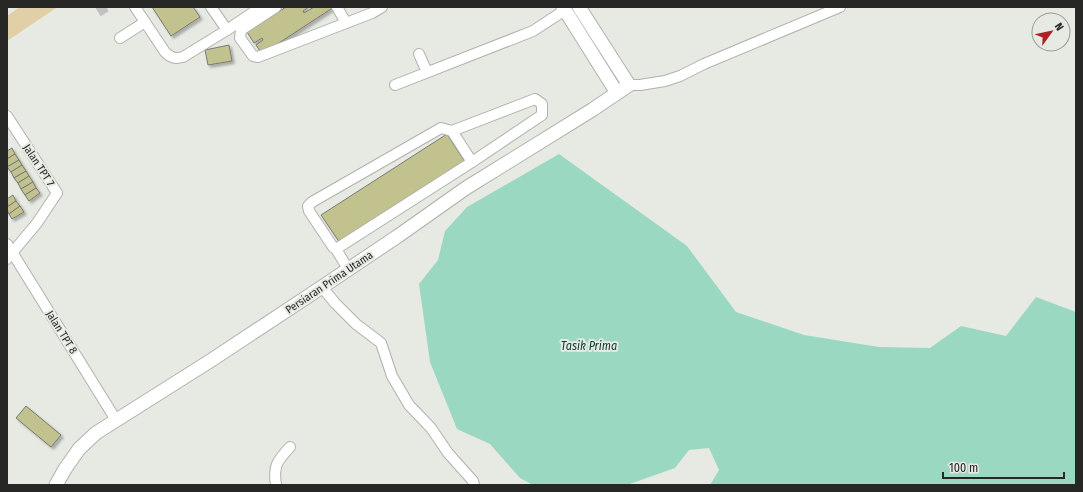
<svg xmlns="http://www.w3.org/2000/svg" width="1083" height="492" font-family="'Fira Sans Condensed',sans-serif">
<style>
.green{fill:#e1cfa7}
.water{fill:#9bd8c2}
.building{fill:#c2c28e;stroke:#797973;filter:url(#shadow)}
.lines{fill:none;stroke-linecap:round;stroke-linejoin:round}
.minor-tunnel{stroke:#c0c3bd;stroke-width:10;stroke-dasharray:10 5;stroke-linecap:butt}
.minor-casing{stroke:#afb2ad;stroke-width:12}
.major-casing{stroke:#afb2ad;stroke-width:15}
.minor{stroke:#fff;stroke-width:10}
.major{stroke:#fff;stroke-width:13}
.labels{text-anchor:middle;stroke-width:4;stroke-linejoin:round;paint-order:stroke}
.street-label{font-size:11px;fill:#272826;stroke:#e6eae3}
.water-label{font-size:12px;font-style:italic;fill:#0c4132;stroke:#e6eae3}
</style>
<defs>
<filter id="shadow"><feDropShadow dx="2.5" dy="2.5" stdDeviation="1" flood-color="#0004"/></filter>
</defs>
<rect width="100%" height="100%" fill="#e6eae3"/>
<polygon class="green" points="20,7 55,7 56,8 7,41 7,16"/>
<polygon class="water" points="559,154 687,246 736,312 804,335 879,347 930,348 961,326 1006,336 1036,297 1076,312 1076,485 710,485 719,470 709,448 689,450 675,468 627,485 533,485 520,478 490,444 457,429 430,362 419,284 438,260 445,231 467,207"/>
<g class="building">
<polygon points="152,7 193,7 200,17 171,36"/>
<polygon points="286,7 309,7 303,11 304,13 314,7 334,7 262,54 256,45 263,40 262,38 254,43 247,32"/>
<polygon points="229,45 232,61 208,65 205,50"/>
<polygon points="447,134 465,162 340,243 321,215"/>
<polygon points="12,148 15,154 7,159 7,151"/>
<polygon points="15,154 19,160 7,167 7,159"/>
<polygon points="19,160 22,165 11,172 7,167"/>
<polygon points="22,165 26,171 14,178 11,172"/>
<polygon points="26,171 29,176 18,183 14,178"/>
<polygon points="29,176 33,182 21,189 18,183"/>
<polygon points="33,182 36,188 25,195 21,189"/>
<polygon points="36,188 40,193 29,201 25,195"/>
<polygon points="13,195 16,201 7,207 7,199"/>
<polygon points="16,201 20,206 9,214 7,210 7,207"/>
<polygon points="20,206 24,212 12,219 9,214"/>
<polygon points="26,406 61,435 51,447 16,418"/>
</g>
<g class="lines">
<polyline class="minor-tunnel" points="98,12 106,7"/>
<defs>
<g id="minor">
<path d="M135 7 165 52C171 58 175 59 183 57L227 30"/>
<polyline points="211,7 227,30 261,7"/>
<polyline points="276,7 241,30 240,38 253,56 258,57 372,13 382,7"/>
<polyline points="337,7 346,23"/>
<polyline points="120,38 145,22"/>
<polyline points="419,54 427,72"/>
<polyline points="395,85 533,31 565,10"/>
<polyline points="629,85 640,85 665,81 680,76 704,64 840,7"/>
<polyline points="7,116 57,193 37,223 7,259"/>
<polyline points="452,131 472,162"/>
<polyline points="7,244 116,420"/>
<polyline points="336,249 472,162 542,115 542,104 535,99 452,131 441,128 312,202 308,206 309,211 333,247 336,249 348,269"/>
<polyline points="322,287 335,303 356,324 381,343 392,376 409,405 431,428 448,453 473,481 474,485"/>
<path d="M276 485C273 466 277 461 290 447"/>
</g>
<g id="major">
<polyline points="563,7 617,93"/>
<polyline points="56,485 65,469 79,449 96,433 210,361 322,287 398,236 466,188 592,110 629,85 579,7"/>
</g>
</defs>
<use href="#minor" class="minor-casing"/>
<use href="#major" class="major-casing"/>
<use href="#minor" class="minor"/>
<use href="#major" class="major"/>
</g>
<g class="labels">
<g class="street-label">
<text transform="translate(39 165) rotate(57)" y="4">Jalan TPT 7</text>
<text transform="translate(329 282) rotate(-34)" y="4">Persiaran Prima Utama</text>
<text transform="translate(62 332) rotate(58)" y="4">Jalan TPT 8</text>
</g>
<g class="water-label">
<text x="589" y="350">Tasik Prima</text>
</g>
</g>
<rect width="1083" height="492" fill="none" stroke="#272826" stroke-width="16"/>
<g transform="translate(1051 32) rotate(57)"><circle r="19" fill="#e6eae3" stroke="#9a9c97"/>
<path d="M0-3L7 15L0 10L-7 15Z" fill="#b01e26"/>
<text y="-6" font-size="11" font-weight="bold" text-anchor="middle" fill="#272826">N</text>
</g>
<path d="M943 472v6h121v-6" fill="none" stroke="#272826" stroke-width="2"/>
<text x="949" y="472" font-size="12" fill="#272826" stroke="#e6eae3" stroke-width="3" paint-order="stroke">100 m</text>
</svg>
